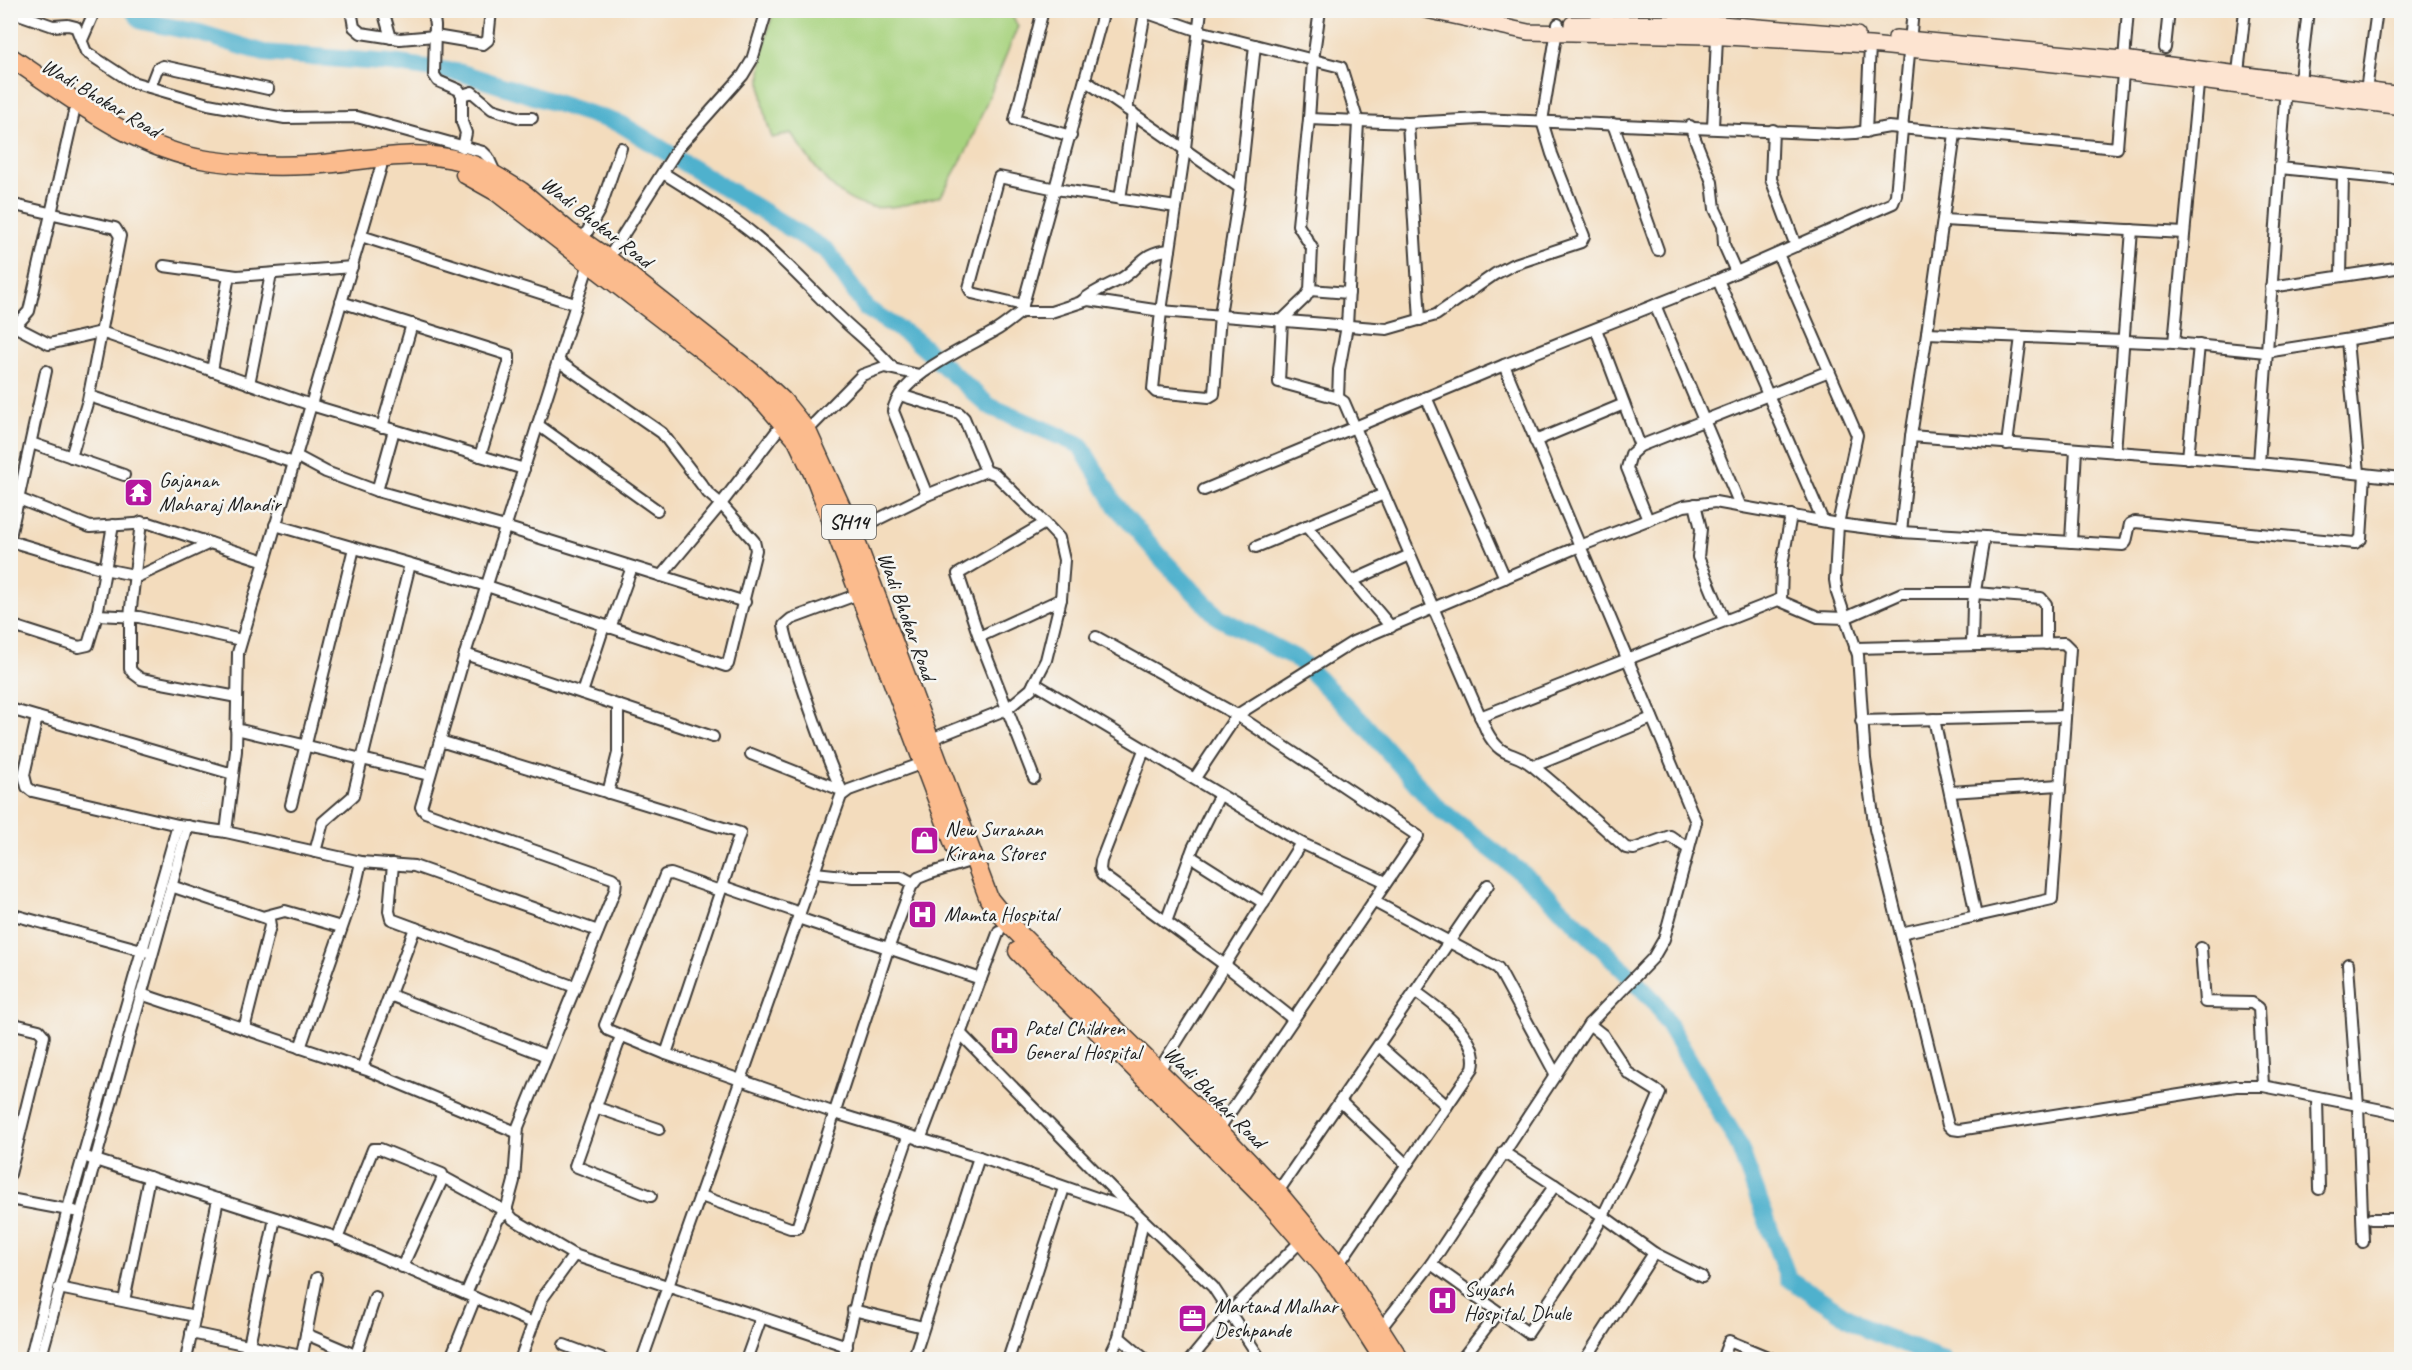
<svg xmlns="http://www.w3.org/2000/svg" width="2412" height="1370" font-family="Caveat,sans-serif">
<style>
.green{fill:#a8d37f;stroke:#62784e;stroke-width:1.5}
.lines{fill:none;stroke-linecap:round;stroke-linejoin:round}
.river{stroke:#4fb1cd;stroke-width:18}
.street-casing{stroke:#3c3934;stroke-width:14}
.secondary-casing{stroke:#3c3934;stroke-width:18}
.primary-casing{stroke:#3c3934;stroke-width:21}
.street{stroke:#fff;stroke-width:10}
.secondary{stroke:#fde4d1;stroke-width:15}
.primary{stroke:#fbbb8d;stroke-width:18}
.labels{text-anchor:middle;stroke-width:5;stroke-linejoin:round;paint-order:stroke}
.shield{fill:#f6f6f2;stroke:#5d5d5c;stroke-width:1.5}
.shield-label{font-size:20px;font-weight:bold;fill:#1c1c1c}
.street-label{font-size:21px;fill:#1c1c1c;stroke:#f6f6f2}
.poi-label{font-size:21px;fill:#1c1c1c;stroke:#f6f6f2;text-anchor:start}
</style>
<rect width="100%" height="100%" fill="#f6f6f2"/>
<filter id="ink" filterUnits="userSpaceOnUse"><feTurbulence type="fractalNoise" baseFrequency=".0167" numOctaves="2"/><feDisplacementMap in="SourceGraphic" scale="12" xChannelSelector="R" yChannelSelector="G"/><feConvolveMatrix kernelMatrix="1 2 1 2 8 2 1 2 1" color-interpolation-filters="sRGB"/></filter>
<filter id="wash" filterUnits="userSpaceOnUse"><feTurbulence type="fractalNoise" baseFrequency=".008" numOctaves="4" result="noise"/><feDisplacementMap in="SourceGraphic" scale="24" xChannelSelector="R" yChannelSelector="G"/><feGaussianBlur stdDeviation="1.35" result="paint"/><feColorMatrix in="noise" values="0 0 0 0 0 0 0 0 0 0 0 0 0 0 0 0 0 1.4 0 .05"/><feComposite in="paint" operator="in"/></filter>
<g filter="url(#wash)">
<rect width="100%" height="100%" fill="#f3dcbd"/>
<path class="green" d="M774 11H1009L1018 26 968 148 941 196C920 201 894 210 872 207 834 202 811 161 791 133L772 138C756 92 758 57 774 11Z"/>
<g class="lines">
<polyline class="river" points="133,10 142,21 200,33 264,53 392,63 462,73 621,124 827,251 866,308 913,338 989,406 1080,445 1116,506 1164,561 1218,617 1299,660 1363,723 1437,807 1532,881 1606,952 1655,1002 1738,1143 1788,1278 1867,1330 1943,1360"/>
</g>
</g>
<g filter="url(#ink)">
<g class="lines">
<defs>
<g id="street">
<polyline points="351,10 354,27 361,33 400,39 435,36 483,44 488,40 491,10"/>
<polyline points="383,10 391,38"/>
<polyline points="433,10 435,26 434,75 438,81 459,90 462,95 462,122 466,133 463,147"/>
<polyline points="1043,10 1015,120 1071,136"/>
<polyline points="1139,10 1199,31 1341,67 1358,122 1347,326 1339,370 1338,398"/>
<polyline points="1201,10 1185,148 1161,311 1153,389 1156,392 1209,397 1214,394 1220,315 1240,188 1255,45"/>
<path d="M1320 10 1313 60 1309 119 1298 225 1312 248 1310 290 1305 298 1282 320 1279 382 1338 398 1344 402 1487 732C1503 761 1513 749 1534 767 1566 793 1596 821 1626 848L1634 849 1670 836 1689 849"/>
<polyline points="10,11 53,26 68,25 76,27 86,52 132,82 208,104 285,118 357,117 483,152 488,157 497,177"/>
<polyline points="82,40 95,10"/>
<polyline points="2165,48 2169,10"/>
<polyline points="2238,73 2245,10"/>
<polyline points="1086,81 1240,188"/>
<polyline points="2300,81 2308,10"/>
<polyline points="150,87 157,69 163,66 268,89"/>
<polyline points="2366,91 2377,10"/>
<polyline points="462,95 472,92 492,109 521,118 532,118"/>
<polyline points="1127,109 1145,13"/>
<polyline points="1309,119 1408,123 1480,119 1837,134 1855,133 1889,127 2117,148 2128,10"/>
<polyline points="1408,123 1420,320"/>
<polyline points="1613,124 1658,250"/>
<polyline points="1690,126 1712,182 1715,209 1723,226 1724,245 1736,272"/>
<polyline points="1713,127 1717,37"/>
<polyline points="1773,130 1771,179 1796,246"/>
<polyline points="1866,132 1870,45"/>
<polyline points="2280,168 2402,180"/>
<path d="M663 173C695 193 728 213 757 237 788 263 814 293 843 320 860 336 877 349 892 367"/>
<polyline points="1120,199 1133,113"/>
<polyline points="10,204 115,228 120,236 88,400 71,457"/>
<polyline points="1943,220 2184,233"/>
<polyline points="361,236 575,304"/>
<polyline points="582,241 600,209 621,148"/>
<polyline points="1778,254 1857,435 1838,524 1835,580 1837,593 1858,655 1865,759 1875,829 1948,1125 1952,1129 1959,1130 2236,1086 2263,1086 2402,1114"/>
<polyline points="606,262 678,148 743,75 752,60 767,10"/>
<polyline points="164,266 237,276 352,267"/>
<polyline points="2341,276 2343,175"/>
<polyline points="1718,280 1823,521"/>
<polyline points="2271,287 2402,267"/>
<polyline points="1310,290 1349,293"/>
<path d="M1082 301C1094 291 1105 287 1119 280 1141 268 1140 252 1170 250"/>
<polyline points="341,302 509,355 509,363 480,456"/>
<polyline points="1023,305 972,293 969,288 999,177 1056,189 1176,207"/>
<polyline points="1655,305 1740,505"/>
<polyline points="1021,312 1051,312 1088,300 1161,311 1387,329 1436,315 1495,274 1512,265 1581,242 1584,236 1552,154 1542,121 1558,24"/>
<polyline points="16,327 49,344 101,332 311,405 524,469"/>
<polyline points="1596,329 1640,446"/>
<polyline points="10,332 29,311 74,112 79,103"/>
<polyline points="1927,333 1955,134"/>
<polyline points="2347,340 2359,473"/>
<polyline points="2174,343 2199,74"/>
<polyline points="212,371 229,275"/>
<polyline points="249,384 271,274"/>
<polyline points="900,395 959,413 964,418 986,471"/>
<polyline points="89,396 294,463"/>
<polyline points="1426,397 1505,578"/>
<polyline points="538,425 657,510"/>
<polyline points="382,427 412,324"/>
<polyline points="804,434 862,375 884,367 919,375"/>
<polyline points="1911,436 2259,463 2402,478"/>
<polyline points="1535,441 1624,404"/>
<polyline points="31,443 124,475"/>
<polyline points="2007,444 2021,337"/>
<polyline points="2115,452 2132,230"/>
<polyline points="296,456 326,472 377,491 505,527 745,602"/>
<polyline points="2188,458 2199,345"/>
<polyline points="2259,463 2286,85"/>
<polyline points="1204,490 1504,365"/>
<polyline points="377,491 394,430"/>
<path d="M927 495 893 411C899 376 966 348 995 331 1004 326 1013 318 1021 312L1104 10"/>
<polyline points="19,499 90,527 149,523 265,561"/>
<polyline points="1695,504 1701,529 1698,557 1724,620"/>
<polyline points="1648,520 1627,468 1631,454 1640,446 1829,371"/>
<polyline points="141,522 130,616 130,669 133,673 141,679 237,697"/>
<polyline points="275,525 487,586 726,666 728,664 756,550 754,541 721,504 708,493 662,433 558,361"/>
<polyline points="1306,526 1391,627"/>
<polyline points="1901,532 1911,436 1927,333 2174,343 2266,352 2402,331"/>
<polyline points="848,534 927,495 986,471 995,474 1045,523 1059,538 1061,547 1064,560 1061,599 1046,660 1031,689 1007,709 926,741"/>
<polyline points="10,537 46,371"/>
<polyline points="10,541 104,569 139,576 210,543"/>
<polyline points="2071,542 2076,449"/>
<polyline points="1256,547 1384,494"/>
<polyline points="661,576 721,504 783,423"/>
<polyline points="1352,581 1410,555"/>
<polyline points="1781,600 1782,565 1791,515"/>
<polyline points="97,615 139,617 241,640"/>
<polyline points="10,625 79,647 88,645 97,615 113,525"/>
<polyline points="610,628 632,567"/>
<polyline points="979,637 1061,599"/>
<polyline points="1096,637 1237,715 1418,836 1216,1133"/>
<polyline points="1972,645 1973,603 1984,537"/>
<polyline points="1855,648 2064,643 2070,649 2052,899 1901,933"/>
<polyline points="465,654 713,737"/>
<polyline points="1034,683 1301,843 1156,1075"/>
<polyline points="582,693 604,626"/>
<polyline points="10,709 233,774"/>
<polyline points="37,717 24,775 27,787 32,791 178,825 226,832 236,751 238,653 381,167 382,156"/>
<polyline points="1480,717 1778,600 1818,617 1845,618 1902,593 1975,593 2041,598 2046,604 2046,644"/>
<polyline points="1934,719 1976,915"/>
<polyline points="1861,721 2065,716"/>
<polyline points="236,729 429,775"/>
<polyline points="440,741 740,833 666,1054 835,1113 979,1157 1134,1211"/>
<polyline points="1144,750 1101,861 1100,869 1102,875 1225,965 1293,1019"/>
<polyline points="751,754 841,790"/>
<polyline points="1534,766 1652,718"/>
<polyline points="1034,778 979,637 958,574 1045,523"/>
<polyline points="1195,778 1237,715 1353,642 1580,546 1504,365 1718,280 1893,203 1896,195 1913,10"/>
<polyline points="1950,792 2059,785"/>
<polyline points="608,793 618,753 618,705"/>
<path d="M844 793C835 785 785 640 784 625L791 619 864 592"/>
<polyline points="291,805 354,548"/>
<polyline points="226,832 361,862 414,866 598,931"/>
<polyline points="1301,843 1386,882"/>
<polyline points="315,852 323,822 353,796 410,564"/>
<polyline points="1190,856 1264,903"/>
<polyline points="393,864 389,911 391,919 575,987"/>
<polyline points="815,873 853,877 902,877 913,883"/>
<polyline points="171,886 269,919 270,926 244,1029"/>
<polyline points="722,886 800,913"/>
<polyline points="1373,901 1498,968 1556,1075"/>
<polyline points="10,914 149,952"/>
<polyline points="266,916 285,911 341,927"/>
<polyline points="798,918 981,979"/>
<polyline points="1166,922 1193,848 1219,796"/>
<polyline points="2201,948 2205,1002 2252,1003 2259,1008 2263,1086"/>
<polyline points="2348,964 2358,1106 2363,1242"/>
<polyline points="141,994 367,1070 516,1132"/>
<polyline points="390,995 547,1056"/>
<polyline points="10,1023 39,1030 44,1036 10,1174"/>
<polyline points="960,1033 1134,1211 1213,1287 1261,1360"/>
<polyline points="621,1036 575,1166 651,1196"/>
<polyline points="1379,1046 1447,1106"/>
<polyline points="300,1048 354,893 361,862"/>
<polyline points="666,1054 608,1030 605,1025 665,875 671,874 720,891"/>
<polyline points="362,1068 415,928"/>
<polyline points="2317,1097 2319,1189"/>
<polyline points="1340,1101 1406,1164"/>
<polyline points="595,1107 659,1129"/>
<polyline points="920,1140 999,931"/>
<polyline points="1503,1152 1603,1216 1654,1253 1702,1277"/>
<polyline points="89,1158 332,1236 533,1323"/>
<polyline points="443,1177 507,1212 498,1219 466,1294"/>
<polyline points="701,1196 790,1228 797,1228 888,949 911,887 918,878 928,874 973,860"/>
<polyline points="1275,1196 1488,885"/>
<polyline points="10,1199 74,1211"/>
<polyline points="2371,1219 2402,1219"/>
<polyline points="1143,1220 1119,1337 1146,1360"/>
<polyline points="337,1239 373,1149 380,1149 442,1174 442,1180 402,1267"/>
<polyline points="574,1255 513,1219 507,1212 507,1207 514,1181 518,1127 615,890 616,881 612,878 425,812 421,807 465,654 589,263"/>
<polyline points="1431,1264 1528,1333 1583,1251 1603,1216 1646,1126 1660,1093 1628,1073 1603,1035 1589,1024"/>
<path d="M1338 1265 1473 1068C1481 1037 1437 1007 1416 992"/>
<polyline points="59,1288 195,1316"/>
<polyline points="1477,1297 1555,1185"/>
<polyline points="124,1301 149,1177"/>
<polyline points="853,1310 923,1327"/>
<polyline points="1381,1328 1431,1264 1589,1024 1653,958 1664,939 1696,822 1580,546 1684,506 1715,502 1838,524 1901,532 2123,545 2126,542 2130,524 2135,522 2355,543 2361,539 2365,474"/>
<polyline points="191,1333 301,1356"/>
<polyline points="306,1334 367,1360"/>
<polyline points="564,1345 604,1360"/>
<polyline points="356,1355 375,1297"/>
<polyline points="30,1360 68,1209 178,825"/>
<polyline points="40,1360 188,826"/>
<polyline points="186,1360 218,1199"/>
<polyline points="246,1360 275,1218"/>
<polyline points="301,1360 317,1278"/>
<polyline points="450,1360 475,1298"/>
<polyline points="520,1360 542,1299 574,1255 847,1346"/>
<polyline points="642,1360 841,796 849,790 926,762"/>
<polyline points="746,1360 761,1318"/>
<polyline points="843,1360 866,1259 908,1137"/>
<polyline points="880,1360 882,1358 890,1360"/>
<polyline points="913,1360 979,1157"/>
<polyline points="1008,1360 1064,1188"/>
<polyline points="1108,1360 1119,1337"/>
<polyline points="1190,1360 1230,1312 1305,1237"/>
<polyline points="1461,1360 1498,1312"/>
<polyline points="1585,1360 1654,1253"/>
<polyline points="1722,1360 1729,1341 1775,1360"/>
</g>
<g id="secondary">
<polyline points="1426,10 1528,32 1708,36 1870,45 2122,71 2402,107"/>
<polyline points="1572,24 1708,23 1857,35"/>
<polyline points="1896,38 2123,59 2402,95"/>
</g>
<g id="primary">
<path d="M10 57C72 98 132 148 207 160 239 165 274 167 307 165 359 163 409 147 461 161 483 167 503 180 522 192L568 231 608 259 755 375 782 400 807 431 852 531 989 899 1011 926 1218 1130 1277 1192 1342 1270 1400 1360"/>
<polyline points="465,174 497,192 744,382 766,404 797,440 817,482 956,849"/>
<polyline points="1018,951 1269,1203 1326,1269 1384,1360"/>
</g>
</defs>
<use href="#street" class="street-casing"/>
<use href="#secondary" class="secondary-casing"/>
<use href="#primary" class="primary-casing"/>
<use href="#street" class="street"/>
<use href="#secondary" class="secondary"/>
<use href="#primary" class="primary"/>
</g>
</g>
<defs>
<symbol id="temple-square" viewBox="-11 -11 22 22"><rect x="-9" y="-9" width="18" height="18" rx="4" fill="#b5179e" stroke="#f6f6f2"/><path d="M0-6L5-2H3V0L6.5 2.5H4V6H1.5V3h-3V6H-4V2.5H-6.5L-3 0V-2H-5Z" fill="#fff"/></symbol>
<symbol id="shop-square" viewBox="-11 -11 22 22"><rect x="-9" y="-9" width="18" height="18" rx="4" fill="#b5179e" stroke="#f6f6f2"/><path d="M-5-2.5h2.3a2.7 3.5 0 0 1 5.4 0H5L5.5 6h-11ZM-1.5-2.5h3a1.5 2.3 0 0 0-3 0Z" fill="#fff"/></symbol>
<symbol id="hospital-square" viewBox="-11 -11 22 22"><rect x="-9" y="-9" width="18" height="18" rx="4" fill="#b5179e" stroke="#f6f6f2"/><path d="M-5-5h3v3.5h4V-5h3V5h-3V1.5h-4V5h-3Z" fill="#fff"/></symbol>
<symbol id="office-square" viewBox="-11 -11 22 22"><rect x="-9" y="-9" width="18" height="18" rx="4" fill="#b5179e" stroke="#f6f6f2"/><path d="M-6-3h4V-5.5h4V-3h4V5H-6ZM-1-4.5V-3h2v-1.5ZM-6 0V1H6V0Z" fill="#fff"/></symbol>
</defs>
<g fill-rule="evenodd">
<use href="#temple-square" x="122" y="476" width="33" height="33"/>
<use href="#shop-square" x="908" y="824" width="33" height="33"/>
<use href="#hospital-square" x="906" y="898" width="33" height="33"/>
<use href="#hospital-square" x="988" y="1024" width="33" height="33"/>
<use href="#hospital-square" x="1426" y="1284" width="33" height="33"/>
<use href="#office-square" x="1176" y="1302" width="33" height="33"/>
</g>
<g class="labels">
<rect class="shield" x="822" y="505" width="54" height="34" rx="4.5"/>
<g class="shield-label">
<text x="849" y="529">SH14</text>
</g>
<g class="street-label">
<text transform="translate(101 98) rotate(31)" y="7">Wadi Bhokar Road</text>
<text transform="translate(597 222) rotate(38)" y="7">Wadi Bhokar Road</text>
<text transform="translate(907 616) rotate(70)" y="7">Wadi Bhokar Road</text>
<text transform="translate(1215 1097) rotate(45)" y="7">Wadi Bhokar Road</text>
</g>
<g class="poi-label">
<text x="159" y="487">Gajanan<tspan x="159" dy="24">Maharaj Mandir</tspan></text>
<text x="945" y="836">New Suranan<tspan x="945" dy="24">Kirana Stores</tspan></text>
<text x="944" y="921">Mamta Hospital</text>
<text x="1025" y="1035">Patel Children<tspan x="1025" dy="24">General Hospital</tspan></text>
<text x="1464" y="1296">Suyash<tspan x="1464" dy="24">Hospital, Dhule</tspan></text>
<text x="1214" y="1313">Martand Malhar<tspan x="1214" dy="24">Deshpande</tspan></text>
</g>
</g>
<rect width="2412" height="1370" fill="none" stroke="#f6f6f2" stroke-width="36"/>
</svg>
